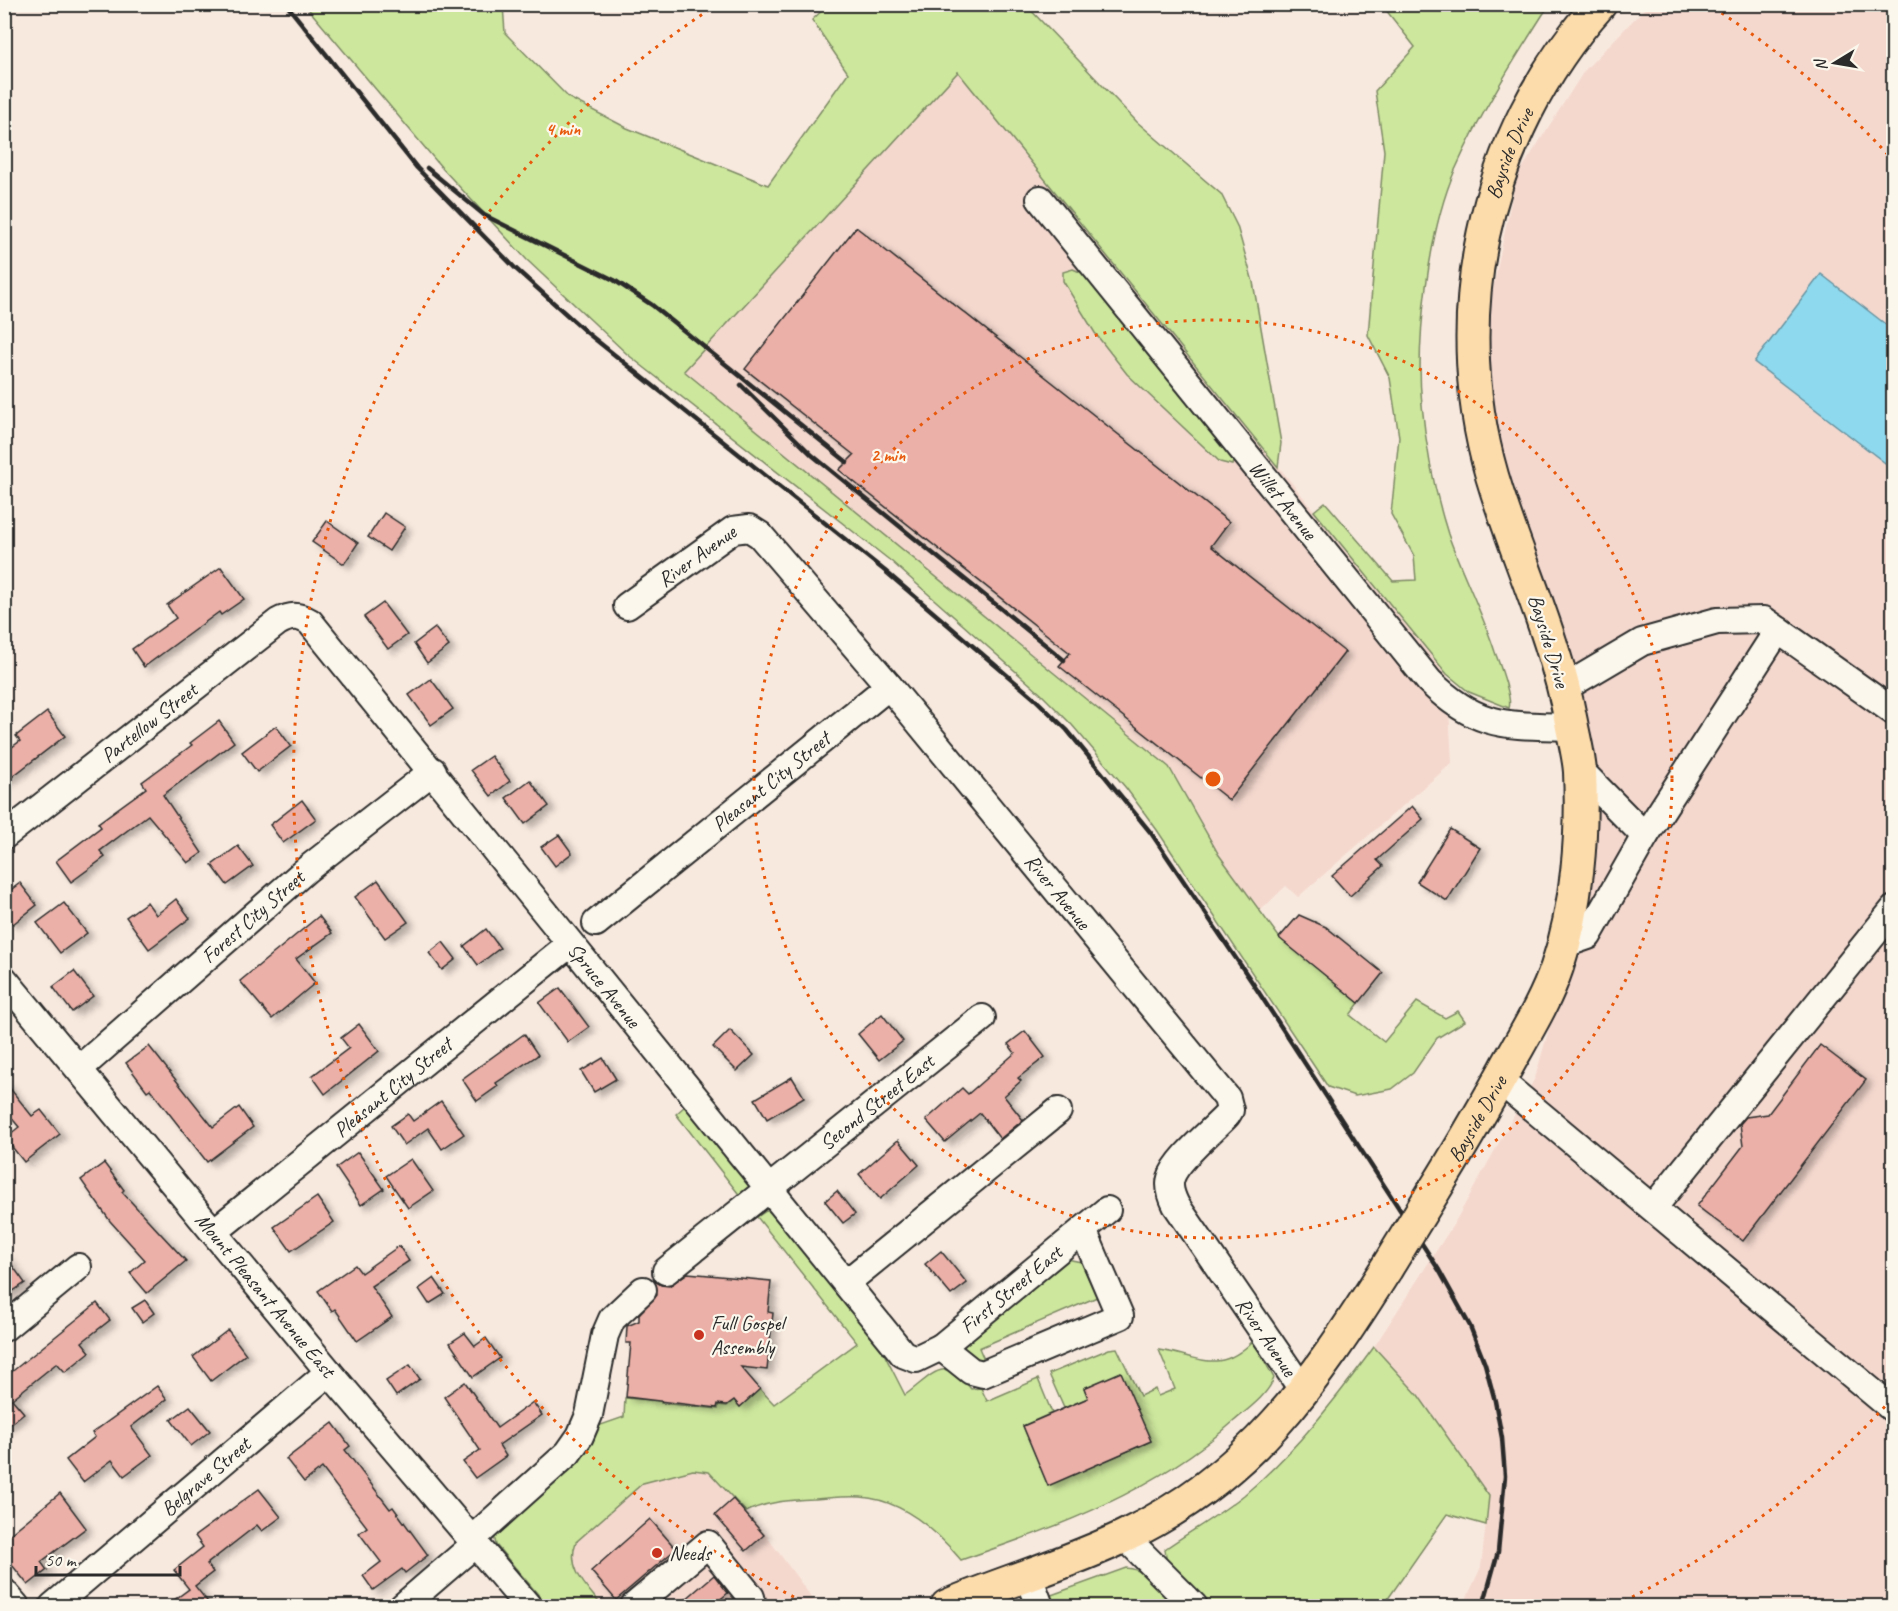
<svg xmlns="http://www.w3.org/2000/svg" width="1898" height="1611" font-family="Caveat,sans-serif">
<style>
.built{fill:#f4d8ce}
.green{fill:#cde79d;stroke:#7c8964;stroke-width:1.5}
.water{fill:#8ed9ee;stroke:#6693a0;stroke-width:1.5}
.building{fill:#ebb0a7;stroke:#2b2b2b;stroke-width:1.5;filter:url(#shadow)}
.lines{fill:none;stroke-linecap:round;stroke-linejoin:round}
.minor-casing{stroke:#2b2b2b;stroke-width:30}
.major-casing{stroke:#2b2b2b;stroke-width:36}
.minor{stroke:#fbf7ec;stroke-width:26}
.major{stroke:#fddcac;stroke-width:32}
.rail{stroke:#2b2b2b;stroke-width:4.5}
.major-bridge-casing{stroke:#2b2b2b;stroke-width:36;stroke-linecap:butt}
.major-bridge{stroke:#fddcac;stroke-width:32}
.ring{fill:none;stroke:#e8590c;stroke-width:3;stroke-dasharray:3 6}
.poi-dot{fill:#c8321e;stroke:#fbf7ec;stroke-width:2}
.labels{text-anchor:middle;stroke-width:4.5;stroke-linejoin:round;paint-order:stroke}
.street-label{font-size:21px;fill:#2b2b2b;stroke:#fbf7ec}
.poi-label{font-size:21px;fill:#2b2b2b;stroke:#fbf7ec;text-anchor:start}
.centre{fill:#e8590c;stroke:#fbf7ec;stroke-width:3}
.ring-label{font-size:18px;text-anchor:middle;font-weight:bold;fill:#e8590c;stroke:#fbf7ec;stroke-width:4.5;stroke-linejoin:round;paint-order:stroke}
</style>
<defs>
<filter id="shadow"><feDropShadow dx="6" dy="4" stdDeviation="3" flood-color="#0004"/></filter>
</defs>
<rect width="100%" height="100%" fill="#f8e9de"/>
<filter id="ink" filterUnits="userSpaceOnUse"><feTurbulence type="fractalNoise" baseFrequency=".0167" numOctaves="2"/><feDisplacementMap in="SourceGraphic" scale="12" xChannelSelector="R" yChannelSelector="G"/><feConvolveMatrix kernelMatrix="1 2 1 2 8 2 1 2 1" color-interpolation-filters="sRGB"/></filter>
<g filter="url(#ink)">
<g class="built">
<polygon points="1648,5 1893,5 1893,1606 1463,1606 1481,1567 1489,1496 1374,1347 1455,1222 1535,1078 1574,941 1580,770 1488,464 1490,303 1516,178 1584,71"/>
<polygon points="958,72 1447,674 1452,763 1298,897 1286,886 1260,911 1219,855 1169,766 683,371"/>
<polygon points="692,1470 709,1472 715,1476 765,1534 818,1606 602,1606 577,1574 573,1558 576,1542 643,1483"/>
</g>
<g class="green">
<polygon points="1025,4 1137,122 1221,194 1237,226 1253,282 1281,443 1278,467 958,72 684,371 1169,767 1219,855 1279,937 1359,1003 1350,1015 1384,1042 1417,1002 1445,1018 1458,1011 1465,1021 1437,1038 1413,1073 1392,1089 1355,1096 1328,1087 1157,830 1126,788 1072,725 1040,693 892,562 627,354 527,260 442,168 305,5 503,5 505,33 569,98 627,128 768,185 848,73 812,20 828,5"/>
<path d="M1382 5H1549C1515 58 1481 112 1455 170 1429 230 1415 340 1422 405 1426 449 1435 493 1448 534 1462 574 1482 611 1495 652 1499 663 1513 698 1509 708L1469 692 1447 674 1314 511 1325 502 1393 581 1416 580 1414 556 1391 514 1399 437 1390 378 1368 335 1384 151 1375 91 1415 47Z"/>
<polygon points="1073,269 1087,275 1234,458 1232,465 1220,462 1127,374 1095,333 1063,281 1063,272"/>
<polygon points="685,1106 754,1191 745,1202 676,1114"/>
<path d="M766 1211 772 1212 878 1342 905 1395C932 1376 944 1352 971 1389L981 1388 987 1401 1038 1379 1052 1413 1023 1426 1048 1485 1151 1441 1121 1373 1084 1388 1088 1398 1064 1408 1049 1374 1109 1349 1117 1348 1140 1396 1155 1389 1158 1396 1175 1389 1159 1350C1200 1356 1218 1376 1253 1341L1274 1378C1267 1396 1248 1409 1234 1421 1155 1492 1060 1526 961 1560 936 1530 902 1500 861 1497 846 1496 829 1498 814 1499 790 1500 768 1501 746 1512L709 1472 693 1470 643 1483 576 1542C566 1569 587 1587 602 1606H548L496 1545 494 1535 571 1468 581 1457 595 1427 624 1417 625 1398 652 1400 661 1395V1403L718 1409V1405L727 1406 734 1400 740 1407 760 1389 774 1404 857 1343 757 1217Z"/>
<polygon points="1067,1259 1081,1262 1097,1297 979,1348 983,1357 982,1363 964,1351 965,1339"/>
<path d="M1374 1347 1418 1395 1489 1496 1486 1525 1447 1514 1383 1606H1204L1167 1564 1165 1549C1191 1531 1219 1515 1244 1495 1294 1453 1336 1399 1374 1347Z"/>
<path d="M1126 1568C1148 1569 1163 1592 1177 1606H1021Z"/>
</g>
<polygon class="water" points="1821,274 1893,330 1893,469 1754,362"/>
<g class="building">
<polygon points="856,227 1229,522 1211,546 1345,652 1229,800 1059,666 1070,653 839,470 854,455 745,369"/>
<polygon points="384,513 405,527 389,551 368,537"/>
<polygon points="327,521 358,543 344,564 312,542"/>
<polygon points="221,567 244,599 221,615 219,612 144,667 132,649 176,618 167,605"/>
<polygon points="383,603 407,635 388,649 364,617"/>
<polygon points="435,628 449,646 427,663 414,644"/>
<polygon points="431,679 453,709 431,725 409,695"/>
<polygon points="47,712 65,736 4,783 4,753 20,741 16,736"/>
<polygon points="219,721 234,742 163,795 202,853 188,863 148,815 100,851 105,857 71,882 56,861 101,827 98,823 146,788 142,782 192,745 190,743"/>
<polygon points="276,726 291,746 257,772 242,752"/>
<polygon points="491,756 510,781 491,796 471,770"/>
<polygon points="530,780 549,806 525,824 506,798"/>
<polygon points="302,800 316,819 283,843 270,825"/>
<polygon points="1412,806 1423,819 1377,860 1383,866 1350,896 1332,876"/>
<polygon points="1450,829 1480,848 1447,901 1417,882"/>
<polygon points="559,835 572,853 555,866 541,847"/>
<polygon points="238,846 253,866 227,885 212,865"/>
<polygon points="378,880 408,922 385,938 355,897"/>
<polygon points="20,883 37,905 13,924 4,913 4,895"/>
<polygon points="176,899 190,918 149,949 126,917 147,902 156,915"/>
<polygon points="64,903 87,933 60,953 37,923"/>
<polygon points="1299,915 1326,927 1383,973 1359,1003 1279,938"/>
<polygon points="319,916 332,933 296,959 315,983 272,1019 240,981"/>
<polygon points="486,929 500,948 478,965 464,946"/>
<polygon points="443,942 456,959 442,970 429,953"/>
<polygon points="74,971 93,996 72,1012 53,987"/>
<polygon points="560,988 589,1027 568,1042 539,1003"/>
<polygon points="882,1014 903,1041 879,1060 858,1034"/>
<polygon points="359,1024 379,1051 325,1094 312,1076 349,1048 341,1038"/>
<polygon points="730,1030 754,1055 737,1071 713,1047"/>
<polygon points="1025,1031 1045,1057 1018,1078 1021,1081 1004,1096 1023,1120 1000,1139 980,1113 945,1142 926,1120 962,1088 968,1094 1015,1053 1008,1044"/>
<polygon points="524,1034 538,1055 496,1083 498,1086 477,1101 462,1079"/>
<polygon points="1820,1045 1866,1080 1743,1241 1697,1206 1743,1146 1740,1124 1746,1117 1768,1114"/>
<polygon points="149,1046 213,1127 239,1107 253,1127 207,1162 150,1089 147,1091 126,1063"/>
<polygon points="603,1058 616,1079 594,1092 581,1071"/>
<polygon points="792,1077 804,1097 767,1119 755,1099"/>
<polygon points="4,1081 32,1116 41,1110 60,1134 24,1162 5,1138 19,1127 4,1109"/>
<polygon points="441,1101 464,1134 442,1149 428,1128 404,1145 391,1126 408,1114 413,1121"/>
<polygon points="898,1140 919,1165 880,1199 859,1174"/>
<polygon points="358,1152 384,1189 361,1205 336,1168"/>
<polygon points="411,1159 433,1191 408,1208 386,1176"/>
<polygon points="104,1163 124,1190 122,1192 186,1261 147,1293 130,1273 145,1260 110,1221 81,1180"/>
<polygon points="837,1191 855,1214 843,1223 825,1201"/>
<polygon points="317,1197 334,1222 291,1251 274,1227"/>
<polygon points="399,1246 409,1261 371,1286 392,1317 357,1341 335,1309 332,1311 318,1291 355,1265 361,1273"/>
<polygon points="941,1251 967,1283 951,1295 925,1264"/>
<polygon points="4,1254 25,1283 4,1297"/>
<polygon points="688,1273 771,1281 768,1312 773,1313 767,1370 741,1367 760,1389 740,1407 734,1400 727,1405 718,1404 717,1408 626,1397 631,1343 626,1343 627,1326 639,1321 639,1314 657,1295 654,1280 661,1285 669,1286"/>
<polygon points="434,1278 445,1294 429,1304 419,1289"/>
<polygon points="145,1300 154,1313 142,1322 132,1308"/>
<polygon points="97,1303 110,1320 82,1342 90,1352 65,1372 57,1363 12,1399 24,1413 4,1429 4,1378"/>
<polygon points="228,1330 246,1354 211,1381 193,1357"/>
<polygon points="465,1333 475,1346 486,1338 500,1358 473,1377 450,1343"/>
<polygon points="410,1365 420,1379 396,1396 386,1381"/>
<polygon points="1121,1372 1151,1441 1048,1486 1023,1426 1088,1398 1084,1388"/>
<polygon points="465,1382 497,1428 533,1402 542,1415 499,1445 506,1456 475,1478 463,1462 480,1450 444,1397"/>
<polygon points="157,1386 167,1399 131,1427 152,1455 124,1476 112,1460 83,1482 66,1460 95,1437 92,1433"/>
<polygon points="190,1406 210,1431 191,1446 171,1420"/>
<polygon points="333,1423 350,1446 345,1450 390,1509 393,1507 428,1555 405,1573 402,1569 373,1590 363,1576 381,1562 359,1533 367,1527 322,1468 304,1482 286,1459"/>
<polygon points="259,1489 281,1517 262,1531 257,1525 207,1564 213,1572 195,1586 211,1606 166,1606 189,1589 174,1570 203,1547 195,1536"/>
<polygon points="60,1493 86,1528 41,1562 47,1570 28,1585 4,1555 4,1539"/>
<polygon points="733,1499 764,1535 746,1551 715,1515"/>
<polygon points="650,1519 676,1549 616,1600 591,1571"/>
<polygon points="714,1575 728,1593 712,1606 678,1606"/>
</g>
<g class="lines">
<defs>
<g id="minor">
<path id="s1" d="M1040 199 1429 681C1478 729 1506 725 1572 727"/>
<path id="s2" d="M627 606 733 530 749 528 760 535 889 686 1227 1098 1230 1110 1227 1115C1213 1130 1176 1160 1171 1178 1168 1187 1172 1197 1176 1205L1304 1392"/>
<polyline points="1564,688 1642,642 1717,621 1764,620 1894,712"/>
<polyline points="1580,770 1645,836"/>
<path id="s3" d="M4 836 278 622C291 615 298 615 310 622L903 1354 916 1359 941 1347 1107 1210"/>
<path id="s4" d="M596 923 889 686"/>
<polyline points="1562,945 1588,936 1645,836 1778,630"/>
<path id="s5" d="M4 979 329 1372 528 1606"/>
<path id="s6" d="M79 1069 306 870 433 771"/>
<polyline points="1499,1080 1894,1410"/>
<polyline points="1653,1208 1894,909"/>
<path id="s7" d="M214 1232 570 944"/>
<path id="s8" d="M666 1271 982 1018"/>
<polyline points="846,1283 1058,1111"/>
<polyline points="4,1328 78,1267"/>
<polyline points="941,1347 971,1371 983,1374 1120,1316 1083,1230"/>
<polyline points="1125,1537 1194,1606"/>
<polyline points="471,1540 568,1453 580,1436 589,1415 605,1335 612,1319 643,1290"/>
<polyline points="1028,1574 1040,1606"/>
<polyline points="4,1592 16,1606"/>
<path id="s9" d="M53 1606 329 1372"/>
<polyline points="403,1606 475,1544"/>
<polyline points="634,1606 708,1544 751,1597 753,1606"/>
</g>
<g id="major">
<path id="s10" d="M1434 1191C1459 1151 1482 1111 1505 1070 1523 1037 1545 1003 1557 967 1577 907 1583 836 1580 772 1579 756 1574 738 1571 722 1556 642 1522 569 1497 492 1442 324 1481 136 1600 4"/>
<path d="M947 1606C1005 1581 1068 1564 1125 1536 1251 1476 1314 1383 1386 1269"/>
</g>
</defs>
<use href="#minor" class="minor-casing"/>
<use href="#major" class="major-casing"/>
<use href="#minor" class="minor"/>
<use href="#major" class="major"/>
<g class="rail">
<polyline points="286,4 417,168 516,269 586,332 885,571 1035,699 1067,730 1151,833 1252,982 1439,1270 1470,1326 1485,1364 1495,1401 1502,1438 1505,1476 1498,1552 1483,1606"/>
<polyline points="427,168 484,215 614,280 652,305 847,462"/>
<polyline points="741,385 812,455 1064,660"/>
</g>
<defs>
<polyline id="major-bridge" points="1386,1269 1434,1191"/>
</defs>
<use href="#major-bridge" class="major-bridge-casing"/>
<use href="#major-bridge" class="major-bridge"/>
</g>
</g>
<g class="ring">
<circle cx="1213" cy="779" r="459"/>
<path d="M1891 1400A919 919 0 0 1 1616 1605M810 1605A919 919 0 0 1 712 8M1714 8A919 919 0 0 1 1891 158"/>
</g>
<g class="poi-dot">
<circle cx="699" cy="1335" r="6"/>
<circle cx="657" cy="1553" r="6"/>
</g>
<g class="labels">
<g class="street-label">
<text dy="7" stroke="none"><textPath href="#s10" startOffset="1092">Bayside Drive</textPath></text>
<text dy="7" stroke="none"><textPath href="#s1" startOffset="387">Willet Avenue</textPath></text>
<text dy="7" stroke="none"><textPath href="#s2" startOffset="86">River Avenue</textPath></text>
<text transform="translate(1549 641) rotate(73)" y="7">Bayside Drive</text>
<text dy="7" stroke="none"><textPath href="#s3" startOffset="184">Partellow Street</textPath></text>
<text dy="7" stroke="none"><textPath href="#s4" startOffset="225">Pleasant City Street</textPath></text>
<text dy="7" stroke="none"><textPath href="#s2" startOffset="624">River Avenue</textPath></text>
<text dy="7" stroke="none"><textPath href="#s6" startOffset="231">Forest City Street</textPath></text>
<text dy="7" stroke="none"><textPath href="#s3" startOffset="849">Spruce Avenue</textPath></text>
<text dy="7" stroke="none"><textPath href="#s7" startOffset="230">Pleasant City Street</textPath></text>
<text dy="7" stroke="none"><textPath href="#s8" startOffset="270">Second Street East</textPath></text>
<text dy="7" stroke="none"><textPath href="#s10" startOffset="84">Bayside Drive</textPath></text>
<text dy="7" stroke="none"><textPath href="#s3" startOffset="1456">First Street East</textPath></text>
<text dy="7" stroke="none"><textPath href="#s5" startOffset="410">Mount Pleasant Avenue East</textPath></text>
<text dy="7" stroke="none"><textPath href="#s2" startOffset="1182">River Avenue</textPath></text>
<text dy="7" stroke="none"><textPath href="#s9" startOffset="200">Belgrave Street</textPath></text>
</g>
<g class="poi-label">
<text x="711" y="1330">Full Gospel<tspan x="711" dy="24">Assembly</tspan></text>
<text x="669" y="1560">Needs</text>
</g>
</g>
<circle cx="1213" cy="779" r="9" class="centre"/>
<g class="ring-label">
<text x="563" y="135">4 min</text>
<text x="888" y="461">2 min</text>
</g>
<rect width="1898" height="1611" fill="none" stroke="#fbf7ec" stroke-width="24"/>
<rect x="12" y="12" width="1874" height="1587" fill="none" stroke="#2b2b2b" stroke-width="2" filter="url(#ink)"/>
<g transform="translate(1835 63) rotate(259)" stroke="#fbf7ec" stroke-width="4.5" paint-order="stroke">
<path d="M0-4.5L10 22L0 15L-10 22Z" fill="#2b2b2b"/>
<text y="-9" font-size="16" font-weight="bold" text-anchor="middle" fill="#2b2b2b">N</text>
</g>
<path d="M36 1566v9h144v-9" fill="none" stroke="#2b2b2b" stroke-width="3"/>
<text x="45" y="1566" font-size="18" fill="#2b2b2b" stroke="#fbf7ec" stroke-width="4.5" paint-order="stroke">50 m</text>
</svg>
